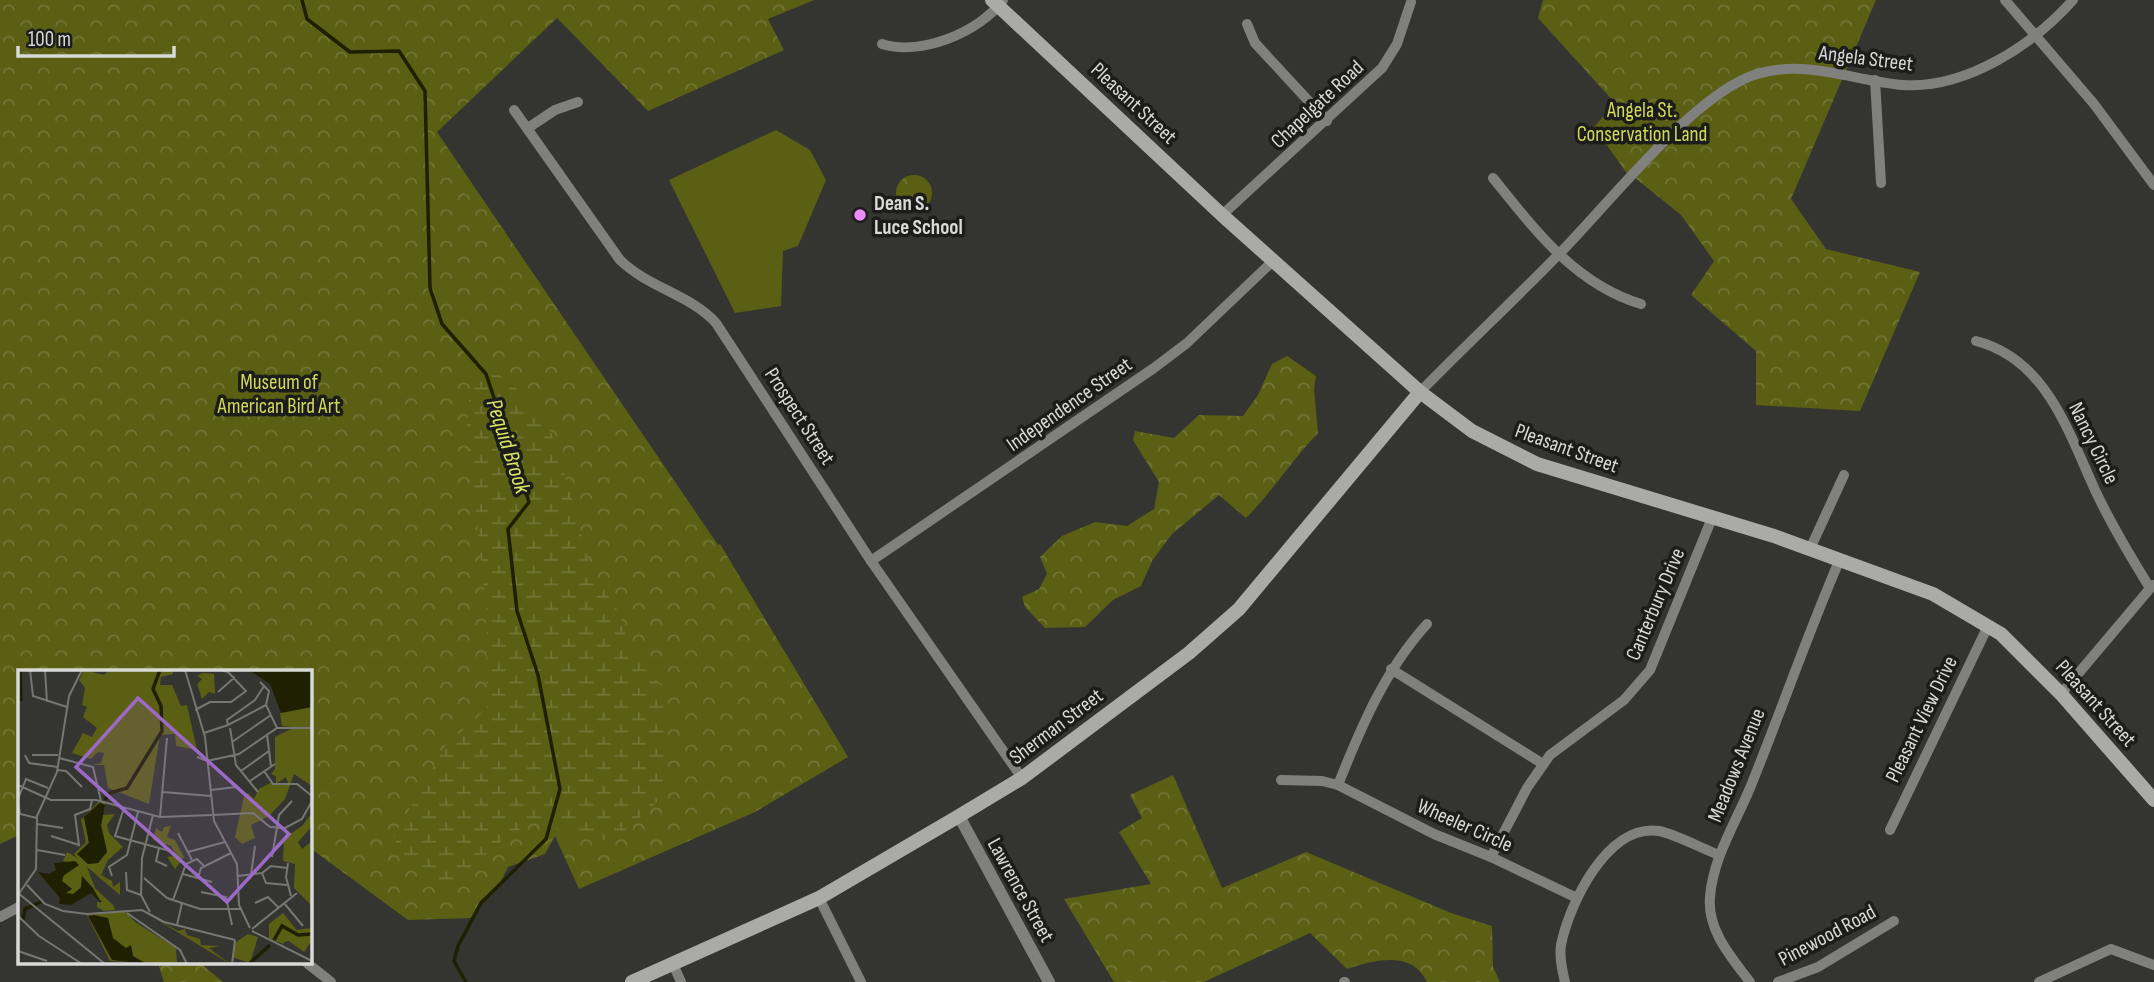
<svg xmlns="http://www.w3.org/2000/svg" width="2154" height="982" font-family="'Sofia Sans Condensed',sans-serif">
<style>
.forest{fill:url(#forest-crowns)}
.wetland{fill:url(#wetland-marsh)}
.pitch{fill:#5b5f14}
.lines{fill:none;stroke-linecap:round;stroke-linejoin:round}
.stream{stroke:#1f2002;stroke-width:3.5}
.minor{stroke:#80807e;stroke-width:10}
.tertiary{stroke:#80807e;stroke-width:12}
.secondary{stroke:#aaaba7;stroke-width:14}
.poi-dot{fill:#ec8cfa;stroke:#1c1c1a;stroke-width:2.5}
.labels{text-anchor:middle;stroke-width:7;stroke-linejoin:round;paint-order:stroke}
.street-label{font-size:21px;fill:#d9dad7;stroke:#1c1c1a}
.park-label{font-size:21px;fill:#d3da5a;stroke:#1c1c1a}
.poi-label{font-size:21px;font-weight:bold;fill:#d9dad7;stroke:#1c1c1a;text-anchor:start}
.water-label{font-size:23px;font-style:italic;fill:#dee565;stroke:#1c1c1a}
.inset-river{fill:none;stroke:#1f2002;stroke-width:3.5}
.inset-road{fill:none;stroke:#767773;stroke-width:2}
.view{fill:#9c69c7;fill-opacity:0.15;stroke:#9c69c7;stroke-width:3.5}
.inset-edge{fill:none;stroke:#d9dad7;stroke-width:3.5}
</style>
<defs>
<pattern id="forest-crowns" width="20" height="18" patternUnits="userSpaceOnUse" patternTransform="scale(1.75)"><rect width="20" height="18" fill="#5b5f14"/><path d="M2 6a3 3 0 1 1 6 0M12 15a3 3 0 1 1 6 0" fill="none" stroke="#727535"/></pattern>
<pattern id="wetland-marsh" width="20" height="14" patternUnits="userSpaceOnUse" patternTransform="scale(1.75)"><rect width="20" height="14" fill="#5b5f14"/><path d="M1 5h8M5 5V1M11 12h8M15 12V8" fill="none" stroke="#727535"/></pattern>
</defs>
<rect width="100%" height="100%" fill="#343530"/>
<g class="forest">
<polygon points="0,0 814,0 768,19 784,50 648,111 557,18 437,132 718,545 720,544 848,757 755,812 579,889 555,836 545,854 508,867 498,887 480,901 471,918 408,920 310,848 310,672 19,672 19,835 0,844"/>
<polygon points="1543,0 1876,0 1791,199 1826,249 1920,272 1860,411 1756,405 1756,351 1691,295 1714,261 1681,215 1634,177 1631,179 1594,127 1615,103 1538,18"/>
<circle cx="914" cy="193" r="18"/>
<path d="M1287 356 1316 376 1314 389 1318 433C1292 460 1272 492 1246 518L1219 495 1172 534 1152 561 1141 586 1113 600 1085 627 1045 628 1025 607 1022 597 1039 589 1047 574 1040 557 1062 536 1095 522 1127 526 1154 509 1159 482 1133 440 1135 431 1174 438 1199 415 1243 416 1258 395 1272 364Z"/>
<path d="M1173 775 1222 888 1306 852 1451 913 1492 926 1493 967 1500 982H1427C1412 950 1374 960 1347 969L1310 933 1204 982H1114L1064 899 1151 884 1119 832 1142 818 1130 795Z"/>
<polygon points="158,963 200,963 223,982 164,982"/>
</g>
<path class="wetland" d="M472 359 512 383 551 432 574 505 590 568 620 614 630 651 665 690 666 794 614 840 581 839 535 820 494 846 459 883C418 879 408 875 394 836L446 745 487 709 486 609 467 427Z"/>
<polygon class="pitch" points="776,130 810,150 826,180 798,246 783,251 781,306 735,313 669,180"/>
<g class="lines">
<polyline class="stream" points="302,0 307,19 350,52 399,51 425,91 430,288 442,324 486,374 529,502 508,529 517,611 538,675 560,789 546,839 481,903 458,946 454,961 466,982"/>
<g class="minor">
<polyline points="2005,0 2094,104 2154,185"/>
<polyline points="1247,24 1255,43 1327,121"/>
<path d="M882 44C920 56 979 33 1003 0"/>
<polyline points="1875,80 1881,183"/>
<path d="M514 110 620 260C649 288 691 295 716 323L871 561 1022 778"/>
<polyline points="528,128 555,110 578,102"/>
<path d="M1493 178C1535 230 1575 284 1641 304"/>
<polyline points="1222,215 1382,68 1397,44 1411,2"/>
<path d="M1976 341C2046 359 2068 431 2095 490 2111 524 2130 556 2150 588"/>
<path d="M1420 392C1466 345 1513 301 1559 254 1607 206 1694 93 1757 74 1806 59 1855 81 1903 85 1966 89 2033 45 2073 0"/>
<polyline points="1810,549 1844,475"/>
<polyline points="871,561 1154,368 1187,343 1274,260"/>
<polyline points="1391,669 1543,764"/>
<polyline points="2061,694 2153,585"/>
<polyline points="1281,780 1322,781 1338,785 1434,834 1491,857 1577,898"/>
<path d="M1338 785C1361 727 1385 670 1427 624"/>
<polyline points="1890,830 1988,626"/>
<polyline points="1491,857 1527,788 1550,755 1624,700 1650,670 1712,518"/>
<polyline points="819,898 861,982"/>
<polyline points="0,917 19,907"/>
<polyline points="307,963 331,982"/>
<polyline points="673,964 681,982"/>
<polyline points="1344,982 1345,982"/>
<path d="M1565 982C1562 970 1559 957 1561 945 1569 905 1607 823 1659 831 1678 835 1700 848 1719 855"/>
<path d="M1750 982C1731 957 1707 930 1710 897 1713 858 1735 824 1750 788 1781 712 1807 635 1840 559"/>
<polyline points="1778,982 1818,967 1894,921"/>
<polyline points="2039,982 2111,949 2154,965"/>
</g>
<polyline class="tertiary" points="959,816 1049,982"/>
<g class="secondary">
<polyline points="992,0 1222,215 1420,392 1472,431 1537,464 1774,536 1933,594 2001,634 2061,694 2154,800"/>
<polyline points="632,982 819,898 959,816 1022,778 1189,653 1239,609 1420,392"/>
</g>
</g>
<circle class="poi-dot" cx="860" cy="215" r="7"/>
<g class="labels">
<g class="street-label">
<text transform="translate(1866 58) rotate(7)" y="7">Angela Street</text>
<text transform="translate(1134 103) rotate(43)" y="7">Pleasant Street</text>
<text transform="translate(1317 104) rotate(-43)" y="7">Chapelgate Road</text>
<text transform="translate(1069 404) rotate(-35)" y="7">Independence Street</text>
<text transform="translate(800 416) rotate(57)" y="7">Prospect Street</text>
<text transform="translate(2094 443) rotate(64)" y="7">Nancy Circle</text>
<text transform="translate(1567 448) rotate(20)" y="7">Pleasant Street</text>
<text transform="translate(1655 604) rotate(-67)" y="7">Canterbury Drive</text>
<text transform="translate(2096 703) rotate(48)" y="7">Pleasant Street</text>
<text transform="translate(1921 719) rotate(-64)" y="7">Pleasant View Drive</text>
<text transform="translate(1056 726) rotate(-37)" y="7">Sherman Street</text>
<text transform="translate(1736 765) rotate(-68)" y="7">Meadows Avenue</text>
<text transform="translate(1465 825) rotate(24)" y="7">Wheeler Circle</text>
<text transform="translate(1021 890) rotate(61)" y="7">Lawrence Street</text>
<text transform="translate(1827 935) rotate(-28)" y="7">Pinewood Road</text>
</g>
<g class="park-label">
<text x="1642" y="117">Angela St.<tspan x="1642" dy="24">Conservation Land</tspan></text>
<text x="279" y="389">Museum of<tspan x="279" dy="24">American Bird Art</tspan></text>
</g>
<g class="poi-label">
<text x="874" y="210">Dean S.<tspan x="874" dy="24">Luce School</tspan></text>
</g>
<g class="water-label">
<text transform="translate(509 446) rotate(72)" y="8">Pequid Brook</text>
</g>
</g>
<g transform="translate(18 670)">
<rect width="294" height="294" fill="#343530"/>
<path d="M289 36 294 37V59L264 56 262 43Z" fill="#5b5f14"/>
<path d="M66 0 86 5 91 0H154L155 4 143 7 142 15H154L163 36 169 35 179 80 158 76 157 64 142 65 131 134 90 118 86 95H74L83 93 86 83 80 82 73 89 54 83 65 63 74 67 79 58 65 47 69 37 64 35 67 18 61 10ZM185 3 196 4 197 24 191 22 184 29 179 14 184 9 179 6ZM275 58H294V116L276 104 267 129 251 146 233 155 237 168 224 174 217 167 226 126 230 123 236 129 241 119 254 112 261 115 270 113 268 107 258 114V106L253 104 257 99V67ZM80 132 87 133 85 145 97 144 89 155 91 163 105 177 90 190 83 205 94 211 95 217 102 212V225L69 197 77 218 96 236 97 240 86 241 79 237V232H84L64 207 63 217 55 224 48 223 54 219 44 211 47 202 61 195 45 191 49 182 59 188 56 184 68 172 63 150ZM81 133 87 135 83 155 89 182 80 193 70 194 60 184 71 172 66 147ZM294 143V156L280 172 284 179 294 171V256L292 234 276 218 277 194 265 191 266 168 284 156ZM153 156 149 167 157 170 166 187 157 199 149 187 158 186 153 176 135 170 138 158 144 162 146 157ZM123 240 160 261 167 259 169 265 182 269 183 275 202 276 191 278 212 294ZM107 241 117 252 158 278 159 294 92 291 69 245ZM265 243 278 260 294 258V270L286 282 268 269 264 276ZM230 264 240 267 232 293 214 287 218 272Z" fill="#5b5f14" fill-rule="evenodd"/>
<path d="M130 83 131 93 116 125 96 119 95 111 109 108ZM265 243 280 262 277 269 263 273 251 269V254Z" fill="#5b5f14"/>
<path d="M231 0H294V37L263 43 252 14ZM82 133 87 135 83 155 89 182 80 193 70 194 59 184 71 173 66 147ZM57 191 61 195 45 206 44 211 54 219 48 223 55 224 63 218 64 206 75 218 83 233 73 223 53 235 41 234 42 228 20 202 31 204 38 200 36 193ZM76 245 90 248 95 268 108 278 113 275 115 286 129 294 94 290 70 246Z" fill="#1f2002"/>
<path class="inset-river" d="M2 0 3 31M87 130 92 123 109 118 144 61 143 36 135 19 142 0M5 250 7 239 23 232M256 270 264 256 280 265 294 264M231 294 252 275"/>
<path class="inset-road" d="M12 0 15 26 49 37M27 0 29 32M167 0 187 67 196 151 219 194 221 235 232 258M242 12 246 16 237 30 209 50 210 55 248 35M246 16 251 21 248 35 259 58M200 22 217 7M177 40 192 32H213L228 21 210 2 202 0M212 58 218 95 240 122M186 63 210 55M249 65 253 96M214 72 253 45M7 85 11 93 40 97M14 85H40M179 87 189 91 221 84 259 58H294M41 88 75 97 83 131M39 100 48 101 64 117M223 101 251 81M246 101 255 114H279L294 126M232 111 257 94M0 115 33 130H78L142 147 194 145M193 120 218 117M145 122 193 126M0 129 8 109 30 118M0 134 2 144 19 148M106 138 97 166 152 181M195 145 235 143 252 157 267 158 284 149 294 131M142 147 149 68M19 154 45 158M160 163 174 190M33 166 61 175 57 145 72 139 74 130M141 178 138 191 149 196M19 180 47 185M170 182 207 172M254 187 261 145 274 131M270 193 268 207 273 226M108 202 109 220 123 225M244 203 248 213 269 215M165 204 194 212M233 205 237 176M94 206 91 197 109 185 120 142M220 206 244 203 253 196 269 198M126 208 149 228 182 239H223M180 208 183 198 213 183M9 215 27 234 45 241 69 244 124 240 146 252 217 270M183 222 208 227 214 255M0 223 87 294M0 225 18 199 19 146 39 102 51 26 64 0M155 230 168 194 179 189 186 196M237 233 250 227 260 237M266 233 285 256M132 242 123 225 124 188 135 145M109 243 162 280 169 294M0 246 21 266 64 294M159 255 164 233M234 259 279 223M234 261 294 291M0 281 29 291M214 294 217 270"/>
<path class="view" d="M120 28 271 164 209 232 58 97Z"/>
<rect width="294" height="294" class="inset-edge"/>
</g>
<path d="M18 46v10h156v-10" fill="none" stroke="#d9dad7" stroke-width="3.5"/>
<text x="28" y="46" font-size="21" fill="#d9dad7" stroke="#1c1c1a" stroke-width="5" paint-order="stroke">100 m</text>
</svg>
